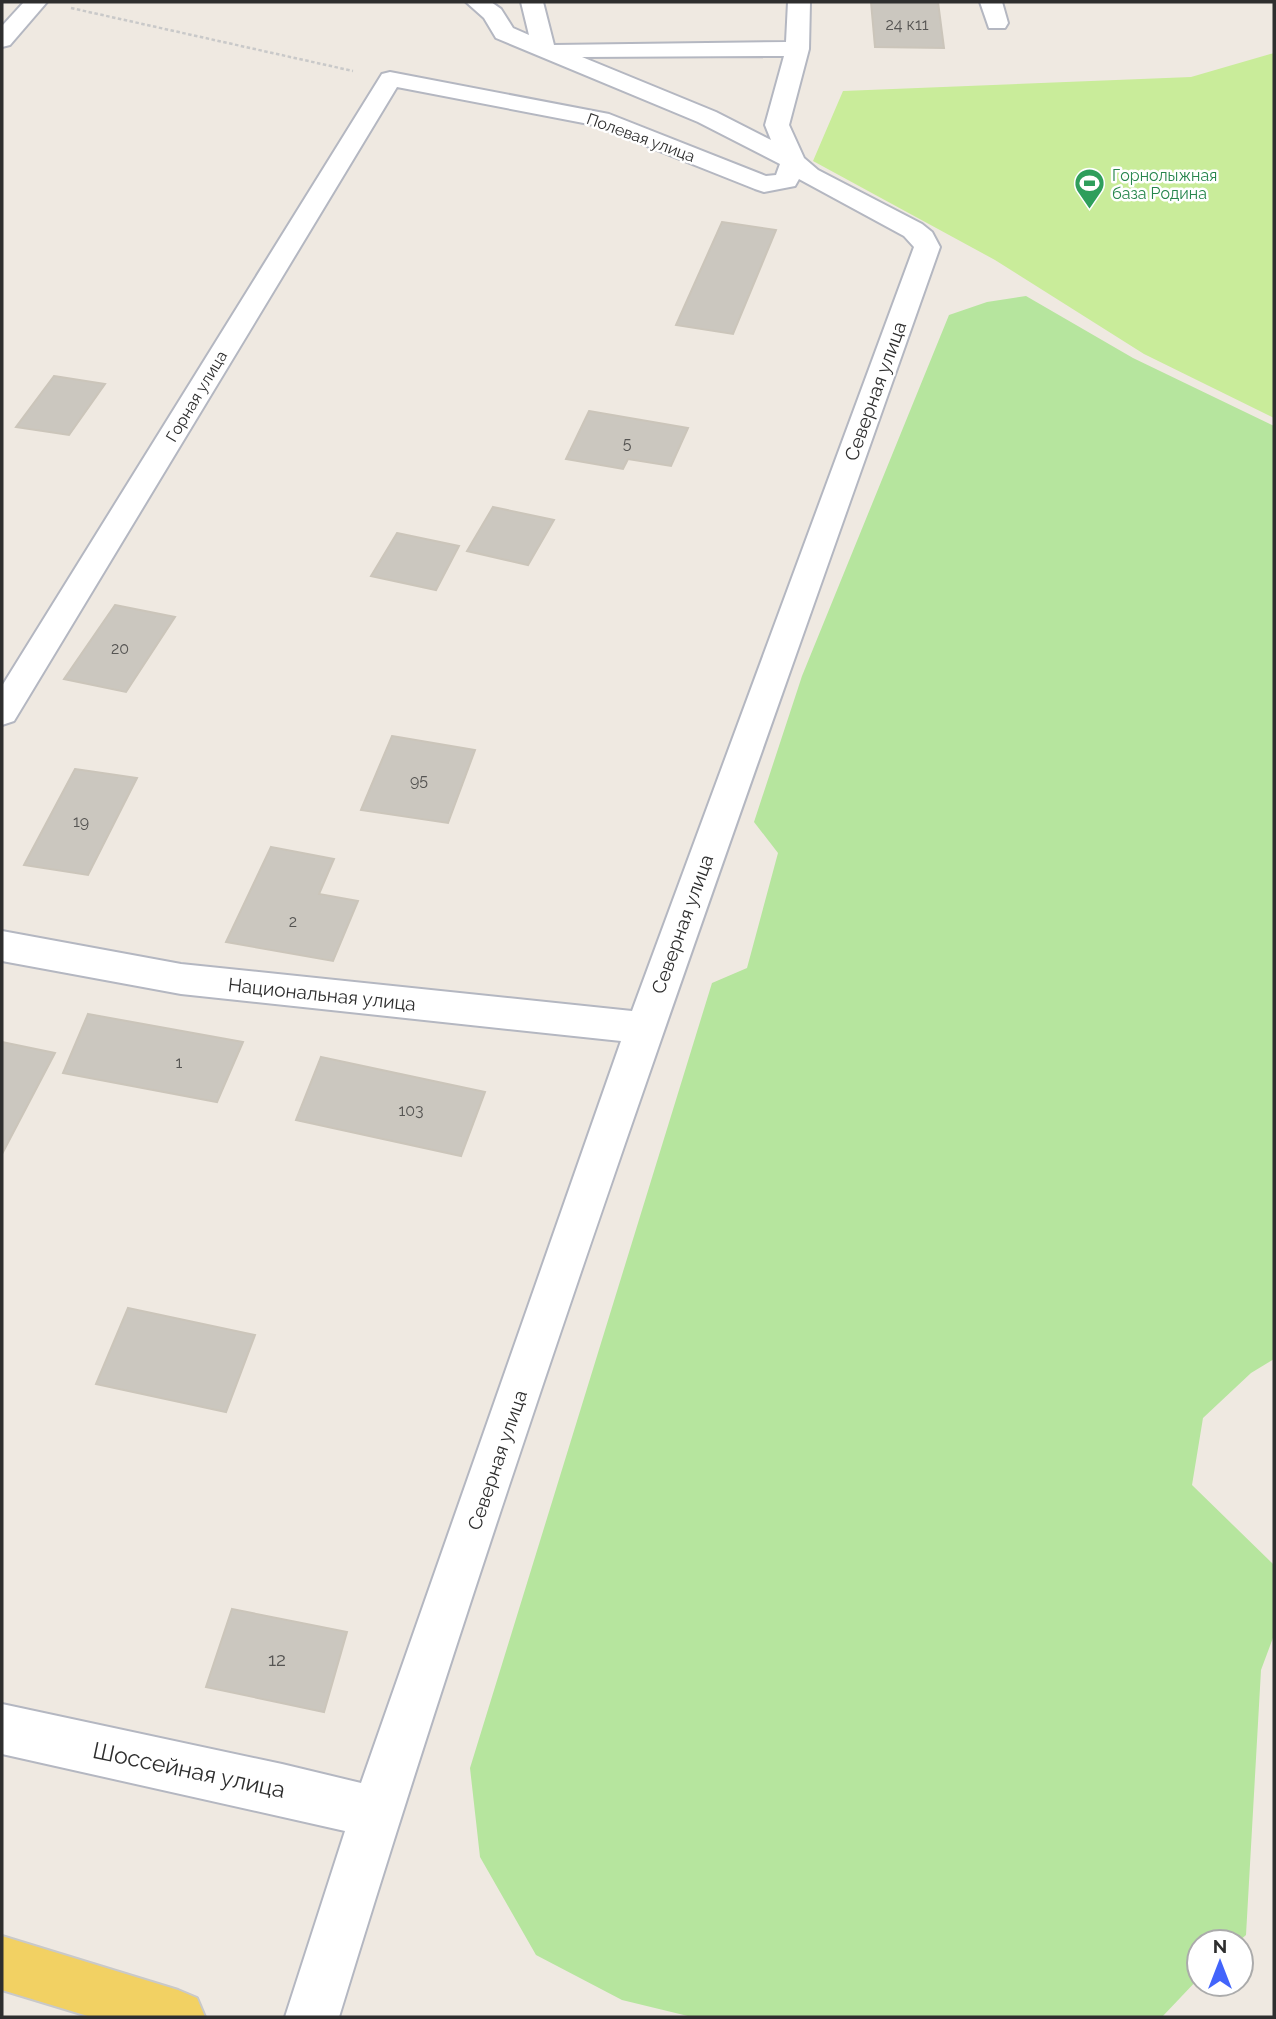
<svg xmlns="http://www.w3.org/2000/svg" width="1276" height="2019" font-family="Raleway,sans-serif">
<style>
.green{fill:#b6e59e}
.pitch{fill:#c9ec9a}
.building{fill:#cbc7bf;stroke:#cbc5ba;stroke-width:2}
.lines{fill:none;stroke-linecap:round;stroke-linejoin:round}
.minor-casing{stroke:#b4b7c1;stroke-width:4}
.major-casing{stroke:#c9c9c9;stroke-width:4}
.path{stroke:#c9c9c9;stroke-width:2.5;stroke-dasharray:3.5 2.5;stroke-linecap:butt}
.minor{fill:#fff;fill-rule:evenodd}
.major{fill:#f2d163;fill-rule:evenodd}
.labels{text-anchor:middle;stroke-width:5;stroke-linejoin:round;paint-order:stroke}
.number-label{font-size:16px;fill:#555452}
.far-street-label{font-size:16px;fill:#2e2e2e;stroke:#fff}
.far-leisure-label{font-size:16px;fill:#27864d;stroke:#fff;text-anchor:start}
.street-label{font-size:19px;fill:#2e2e2e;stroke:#fff}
.near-number-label{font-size:19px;fill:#555452}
.near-street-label{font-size:23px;fill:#2e2e2e;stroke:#fff}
</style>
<rect width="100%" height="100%" fill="#efe9e1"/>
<polygon class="green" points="1026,296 1133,358 1274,426 1274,1359 1251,1373 1203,1418 1192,1485 1274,1565 1274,1635 1261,1670 1246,1935 1238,1942 1199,1942 1199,1978 1162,2017 692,2017 622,2000 536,1955 480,1857 470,1768 712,983 747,968 778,853 754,822 802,676 949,315 987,302"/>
<polygon class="pitch" points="1274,53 1274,418 1144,354 995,260 813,161 843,91 1191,77"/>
<g class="building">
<polygon points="871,2 938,2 944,48 875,47"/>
<polygon points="722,222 776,230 733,334 676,325"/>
<polygon points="54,376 105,384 69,435 16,427"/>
<polygon points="589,411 688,428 671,466 628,459 623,469 566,459"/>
<polygon points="493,507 554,520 528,565 467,551"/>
<polygon points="397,533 459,546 436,590 371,576"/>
<polygon points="115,605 175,617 126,692 64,679"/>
<polygon points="392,736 475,750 448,823 361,810"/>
<polygon points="75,769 137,778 88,875 24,865"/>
<polygon points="271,847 334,859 319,894 358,901 333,961 226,942"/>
<polygon points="88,1014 243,1042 217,1102 63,1073"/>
<polygon points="2,1042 55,1053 2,1154"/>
<polygon points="321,1057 485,1092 461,1156 296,1120"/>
<polygon points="128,1308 255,1335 226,1412 96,1384"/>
<polygon points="232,1609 347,1632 324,1712 206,1687"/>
</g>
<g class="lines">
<defs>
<g id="minor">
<polygon points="24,2 47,2 10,45 2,47 2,26"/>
<path d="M466 2H491L501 9 513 28 529 35 521 2H543L554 45 786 42 788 2H810L809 49 789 125 804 158 818 170 922 224 932 232 940 247C733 834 521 1421 339 2017H285L345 1831 2 1754V1704L282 1764 361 1783 621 1041 181 994 2 961V931L181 964 632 1011 914 247 904 236 799 179 795 186 764 192 755 189 594 125 397 87 14 721 2 725V686L382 74 390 72 609 114 766 176 776 175 780 164 698 122 496 38 484 18ZM784 56 765 125 771 140 716 112 582 57Z"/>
<polygon points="980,2 1002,2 1008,23 1005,28 989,28"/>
</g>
<polygon id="major" points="2,1936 178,1990 197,1998 205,2017 91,2017 2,1990"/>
</defs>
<use href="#minor" class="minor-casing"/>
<use href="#major" class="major-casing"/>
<polyline class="path" points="71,8 353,71"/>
<use href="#minor" class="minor"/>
<use href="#major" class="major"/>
</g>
<defs>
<symbol id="stadium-pin" viewBox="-11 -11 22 30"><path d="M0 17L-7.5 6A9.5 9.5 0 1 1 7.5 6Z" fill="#2e9e5b" stroke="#fff"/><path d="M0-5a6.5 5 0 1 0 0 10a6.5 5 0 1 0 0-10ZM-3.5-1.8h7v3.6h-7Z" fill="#fff"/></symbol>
</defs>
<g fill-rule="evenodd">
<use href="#stadium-pin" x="1072" y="166" width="35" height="47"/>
</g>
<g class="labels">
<g class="number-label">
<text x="907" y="30">24 к11</text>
<text x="627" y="449">5</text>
<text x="120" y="654">20</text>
<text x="419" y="786">95</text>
<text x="81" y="827">19</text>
<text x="293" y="927">2</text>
<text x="179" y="1068">1</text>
<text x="411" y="1116">103</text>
</g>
<g class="far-street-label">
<text transform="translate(641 137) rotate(20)" y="6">Полевая улица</text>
<text transform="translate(196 396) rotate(-59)" y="6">Горная улица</text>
</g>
<g class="far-leisure-label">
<text x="1112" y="181">Горнолыжная<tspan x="1112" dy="18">база Родина</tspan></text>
</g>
<g class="street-label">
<text transform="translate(875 391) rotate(-70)" y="7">Северная улица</text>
<text transform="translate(682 924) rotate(-70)" y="7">Северная улица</text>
<text transform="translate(322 994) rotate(6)" y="7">Национальная улица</text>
<text transform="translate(497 1460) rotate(-71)" y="7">Северная улица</text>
</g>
<g class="near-number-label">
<text x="277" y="1666">12</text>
</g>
<g class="near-street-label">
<text transform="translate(189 1770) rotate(12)" y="8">Шоссейная улица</text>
</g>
</g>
<rect width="1276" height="2019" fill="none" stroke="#2e2e2e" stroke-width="7"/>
<g transform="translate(1220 1963)"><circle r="33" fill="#ffffff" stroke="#ababab" stroke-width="2"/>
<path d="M0-5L12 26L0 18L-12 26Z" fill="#4264fb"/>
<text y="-10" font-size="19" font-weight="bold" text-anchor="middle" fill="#2e2e2e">N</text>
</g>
</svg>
